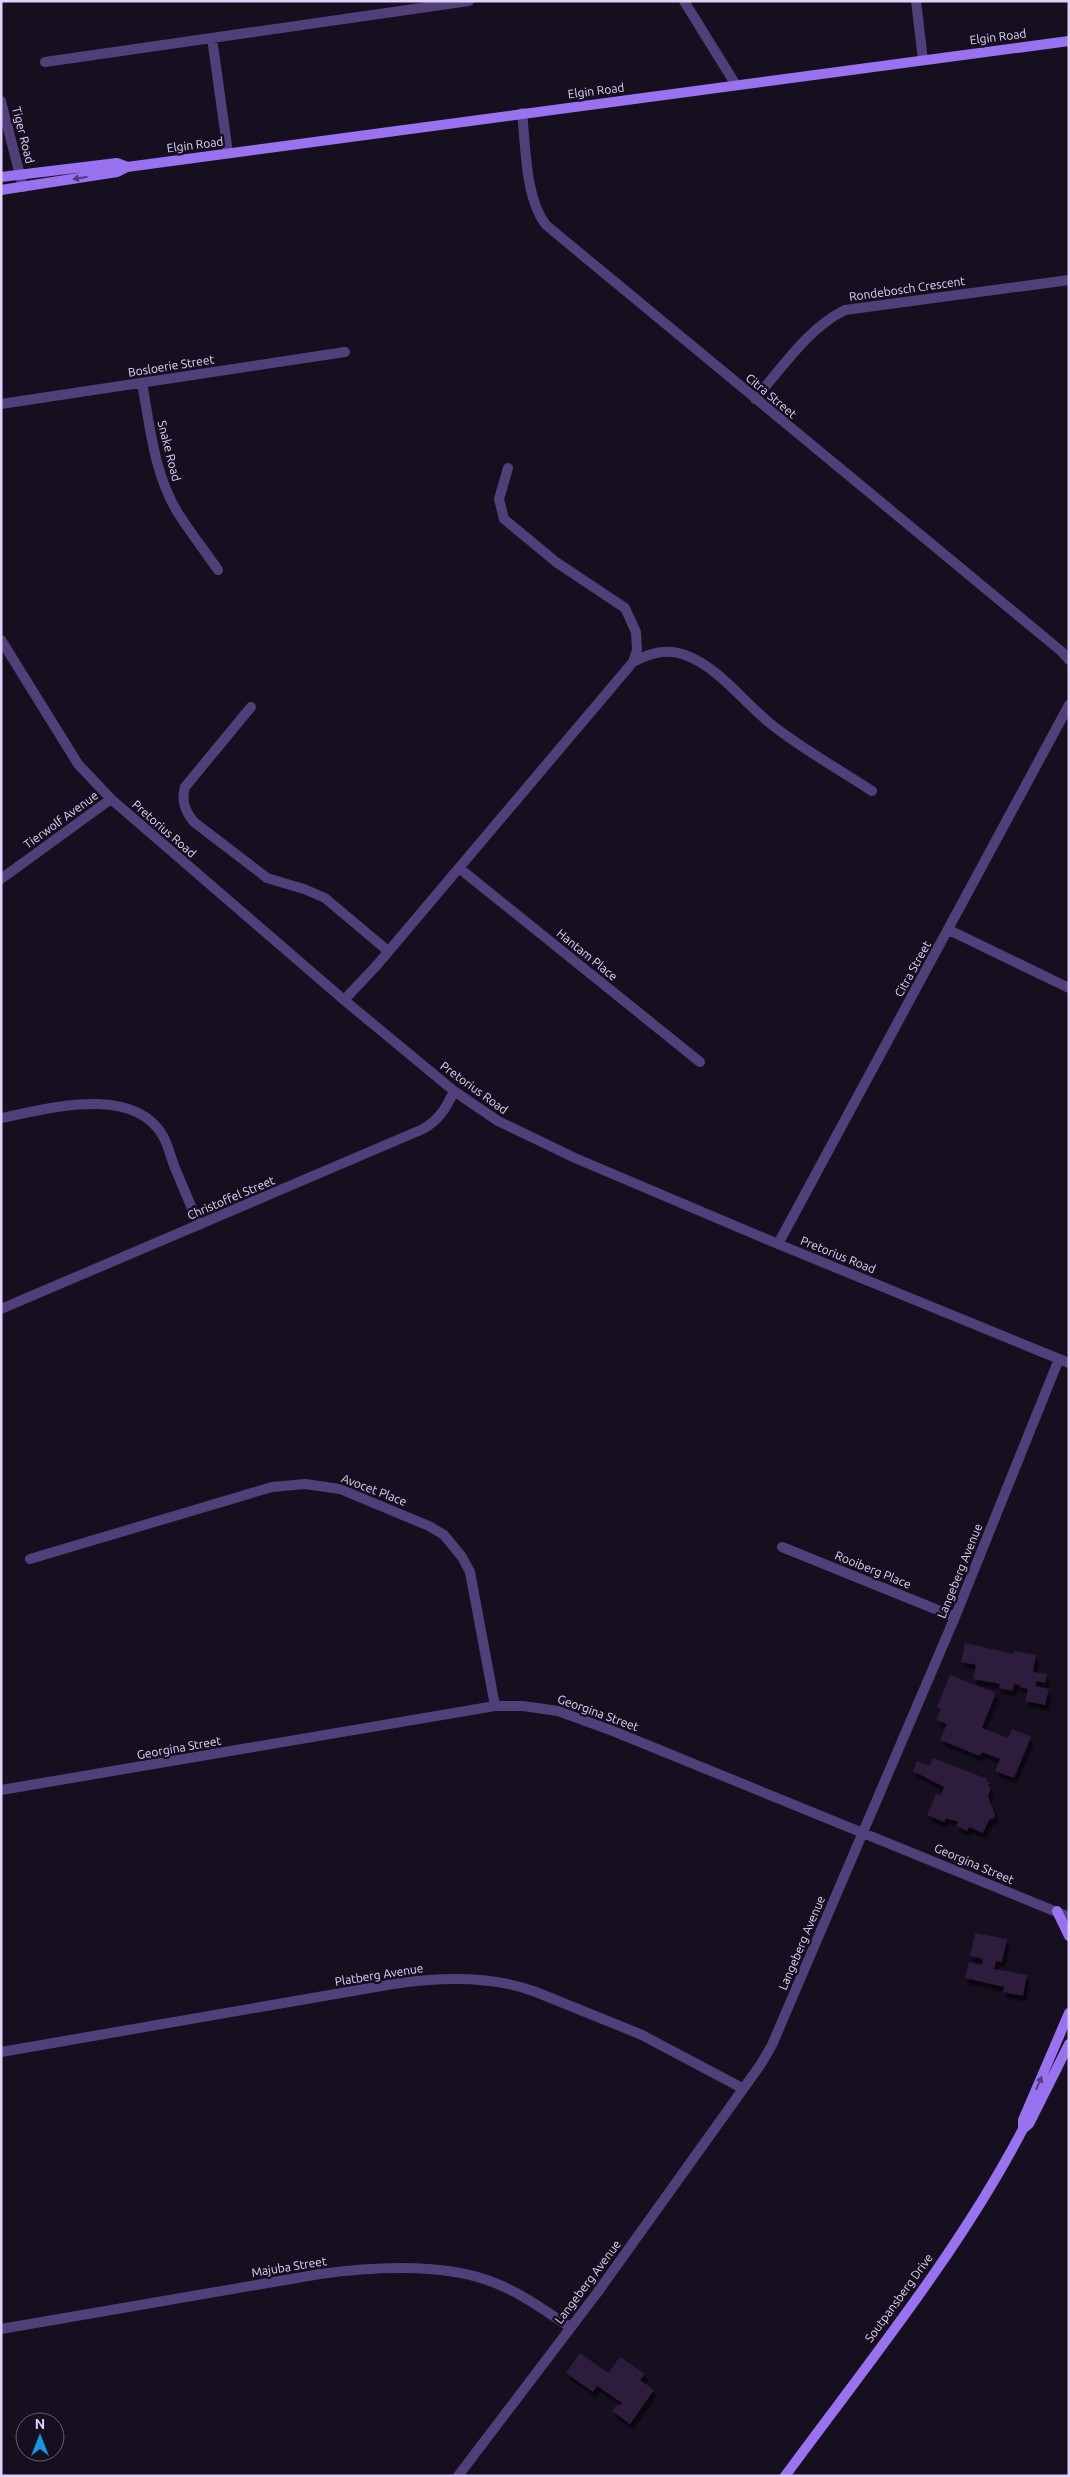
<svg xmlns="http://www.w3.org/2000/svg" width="1070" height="2477" viewBox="0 0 1070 2477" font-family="Ubuntu,sans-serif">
<defs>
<filter id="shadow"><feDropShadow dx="3" dy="5.5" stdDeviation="1" flood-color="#0009"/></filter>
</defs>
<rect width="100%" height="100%" fill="#160f1f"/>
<!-- building -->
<path fill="#2d1d3e" filter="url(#shadow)" d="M965,1643L1013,1654L1014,1651L1036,1655L1033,1672L1047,1674L1045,1683L1037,1681L1035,1686L1049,1689L1045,1705L1025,1701L1028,1689L1019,1687L1020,1685L1014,1684L1013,1691L999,1688L1000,1684L973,1679L976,1665L961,1662Z
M950,1675L996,1693L982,1728L1008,1738L1012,1729L1031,1737L1014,1778L995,1771L1000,1759L982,1752L980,1756L940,1740L947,1724L936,1720L941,1709L937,1707Z
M933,1758L987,1779L986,1781L990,1783L988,1786L991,1788L988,1797L995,1814L994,1818L989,1820L983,1833L969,1827L967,1831L956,1826L958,1822L946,1818L944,1822L927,1815L936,1794L941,1796L944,1787L913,1771L917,1761L930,1766Z
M975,1933L1007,1939L1002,1962L996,1961L994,1969L1027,1975L1023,1996L1003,1992L1004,1987L965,1978L969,1962L982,1965L983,1959L970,1956Z
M580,2353L608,2373L620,2357L645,2374L640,2380L654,2390L630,2424L612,2411L618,2404L620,2406L622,2403L597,2386L593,2392L566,2373Z"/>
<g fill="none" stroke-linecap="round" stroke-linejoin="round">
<!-- street -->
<path stroke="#513f79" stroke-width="10" d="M684,1L736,85
M916,1L923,60
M212,38L228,153
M45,62L469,1
M1,101L23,187
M522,113C526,147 525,198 546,225L1061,651L1069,660
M142,383C150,426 154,474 178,513C190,532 205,551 218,570
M755,399C782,368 808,328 845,310L1069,280
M1,404L345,352
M508,468L499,499L504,519L556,562L625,608L636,632L637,650L633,662
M1,640L78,764L111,799L344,1000L454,1091L498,1121L575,1158L778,1244L1069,1363
M251,707L185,787C181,801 185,811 194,822L267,878L304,889L325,898L388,951
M459,868L700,1062
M1,879L111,799
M949,930L1069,988
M344,1000L377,965L633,662C650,653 667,648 685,655C721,668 746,706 776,728C806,751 840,770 872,791
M1,1118C47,1109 133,1084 163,1136C168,1145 171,1158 175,1168C183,1187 191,1206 199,1225
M778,1244L1069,705
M1,1309L423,1129C440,1119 446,1108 454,1091
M782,1547L955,1617
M30,1559L272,1487L305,1484L340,1489L429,1526L444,1535L462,1557L470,1572L495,1706
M1,1790L495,1706H523L558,1711L613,1731L1069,1917
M1,2052L393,1984C440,1977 491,1975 536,1992L642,2035L742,2088
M1,2329L320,2274C370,2267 439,2263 487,2280C517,2290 544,2310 570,2327
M458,2476L597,2293L761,2064L772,2045L955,1617L1059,1359"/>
<!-- secondary -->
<path stroke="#9972f0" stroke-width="10" d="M1,177L117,163L127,167
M1,190L117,172L127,167L1069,41
M1057,1911L1069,1936
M1023,2129V2120L1069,2013
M785,2476C868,2363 958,2253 1023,2129L1029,2124L1069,2044"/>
</g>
<!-- one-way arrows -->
<defs><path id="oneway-solid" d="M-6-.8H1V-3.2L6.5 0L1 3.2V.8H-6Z" transform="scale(1.25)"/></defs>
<g fill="#513c7d">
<use href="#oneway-solid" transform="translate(80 178) rotate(171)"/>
<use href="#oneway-solid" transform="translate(1039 2083) rotate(-67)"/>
</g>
<g text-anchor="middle" stroke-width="5" stroke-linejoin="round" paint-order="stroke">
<!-- street labels -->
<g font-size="12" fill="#e2d1fa" stroke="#160f1f">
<text transform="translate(998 37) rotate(-7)" y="4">Elgin Road</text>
<text transform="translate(596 91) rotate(-7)" y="4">Elgin Road</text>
<text transform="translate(23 135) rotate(76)" y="4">Tiger Road</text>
<text transform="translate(195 145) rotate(-7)" y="4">Elgin Road</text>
<text transform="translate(907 289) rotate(-8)" y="4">Rondebosch Crescent</text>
<text transform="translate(171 366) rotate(-9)" y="4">Bosloerie Street</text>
<text transform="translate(771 396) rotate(40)" y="4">Citra Street</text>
<text transform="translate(169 451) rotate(76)" y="4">Snake Road</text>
<text transform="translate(61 820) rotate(-36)" y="4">Tierwolf Avenue</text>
<text transform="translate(164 829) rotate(41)" y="4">Pretorius Road</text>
<text transform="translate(587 955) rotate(39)" y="4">Hantam Place</text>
<text transform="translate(913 969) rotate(-61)" y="4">Citra Street</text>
<text transform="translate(474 1088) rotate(36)" y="4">Pretorius Road</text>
<text transform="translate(231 1198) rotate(-23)" y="4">Christoffel Street</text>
<text transform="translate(838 1255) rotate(22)" y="4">Pretorius Road</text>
<text transform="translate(374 1490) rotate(21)" y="4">Avocet Place</text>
<text transform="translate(873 1570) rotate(22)" y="4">Rooiberg Place</text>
<text transform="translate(960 1571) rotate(-68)" y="4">Langeberg Avenue</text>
<text transform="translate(598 1713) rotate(20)" y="4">Georgina Street</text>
<text transform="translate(179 1748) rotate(-10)" y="4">Georgina Street</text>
<text transform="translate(974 1864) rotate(23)" y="4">Georgina Street</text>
<text transform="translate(802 1943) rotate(-67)" y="4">Langeberg Avenue</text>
<text transform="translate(379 1975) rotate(-9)" y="4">Platberg Avenue</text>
<text transform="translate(289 2267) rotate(-9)" y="4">Majuba Street</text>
<text transform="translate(588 2282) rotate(-53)" y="4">Langeberg Avenue</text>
<text transform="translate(899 2298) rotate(-54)" y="4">Soutpansberg Drive</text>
</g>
</g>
<!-- border -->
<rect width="1070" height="2477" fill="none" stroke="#e2d1fa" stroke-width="5"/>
<!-- north arrow -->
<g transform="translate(40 2437)"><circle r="24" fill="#160f1f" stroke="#685d77"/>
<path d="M0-4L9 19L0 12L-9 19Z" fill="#1793e0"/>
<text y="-8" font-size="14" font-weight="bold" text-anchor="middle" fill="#e2d1fa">N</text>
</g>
</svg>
